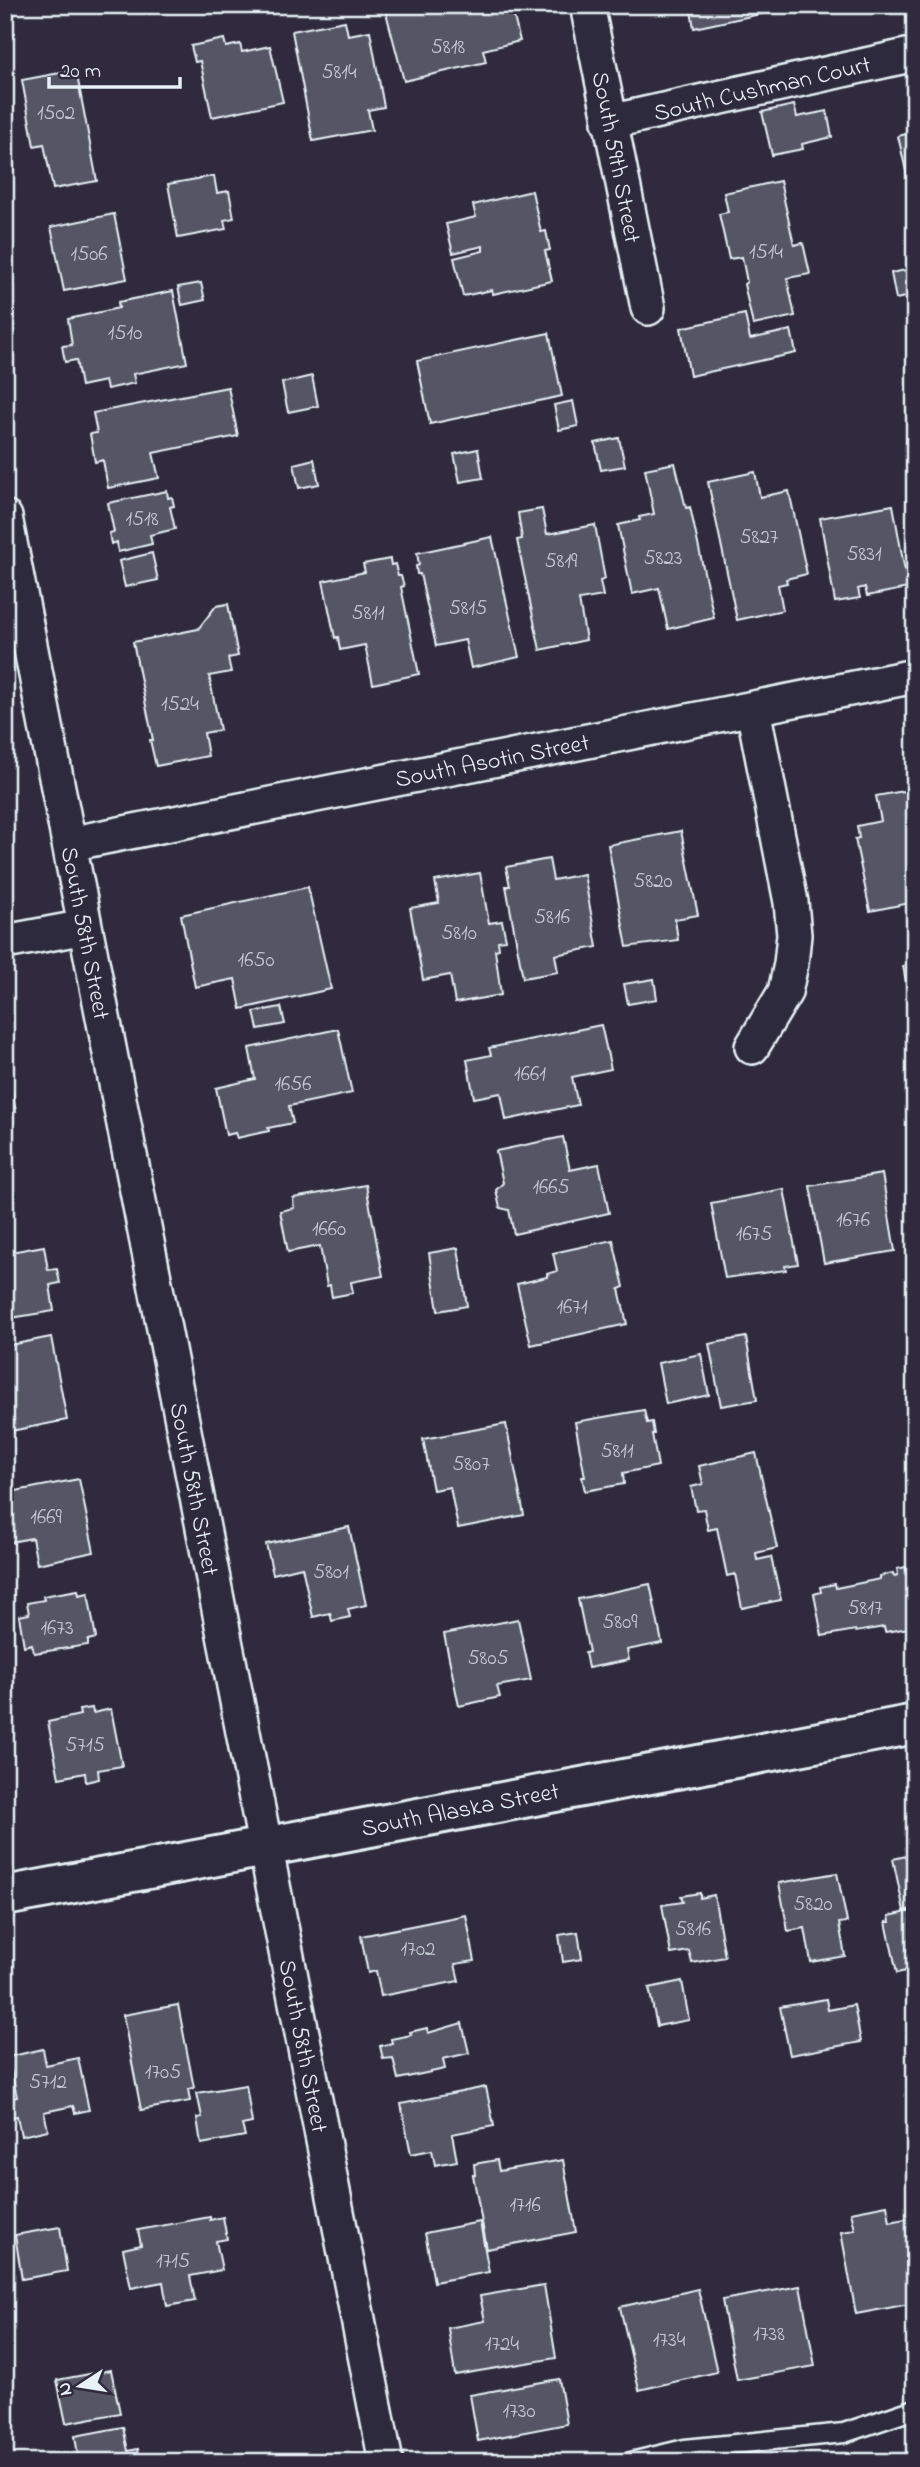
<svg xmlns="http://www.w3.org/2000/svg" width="920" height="2467" viewBox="0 0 920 2467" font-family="'Indie Flower',sans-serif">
<rect width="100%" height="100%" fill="#2f2a3d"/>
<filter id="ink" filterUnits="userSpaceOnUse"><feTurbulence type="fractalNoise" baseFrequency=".0143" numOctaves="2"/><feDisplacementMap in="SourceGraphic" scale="14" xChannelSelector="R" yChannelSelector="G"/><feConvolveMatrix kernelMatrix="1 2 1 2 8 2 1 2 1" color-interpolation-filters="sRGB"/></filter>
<g filter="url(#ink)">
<!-- building -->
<path fill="#575565" stroke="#e8f1f8" stroke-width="2" d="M384,5H511L520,41L483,50L486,62L404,81Z
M690,5H769L770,12L694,28Z
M345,21L348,35L370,31L384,107L368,110L372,130L313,141L292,31Z
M224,39L226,47L240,44L242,52L270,46L283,102L212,117L200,61L195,62L191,46Z
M76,70L97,181L53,189L44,144L34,146L22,80Z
M794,105L797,117L827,111L832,137L802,144L803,149L772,155L762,112Z
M915,132V210L898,136Z
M214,176L217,193L229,191L234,218L224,220L226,229L178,238L168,184Z
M780,181L794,245L803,243L810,274L787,278L795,316L753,325L744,284L747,282L742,257L729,259L719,214L728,212L724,193Z
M532,191L541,232L546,231L550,250L545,251L552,281L493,294L492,290L463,296L454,258L483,251V246L453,253L446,224L476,217L473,205Z
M114,214L127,279L64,291L51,227Z
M911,269L915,295L896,299L891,273Z
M201,283L205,300L182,305L178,287Z
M173,291L187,363L133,374L135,383L107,389L105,381L81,386L76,360L65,362L62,346L72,345L68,319L119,308L118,302Z
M745,314L750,339L791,330L796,353L690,376L681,328Z
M549,333L562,396L430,424L417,361Z
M312,376L318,406L288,412L282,383Z
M228,387L238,436L153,453L159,478L108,488L103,460L95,462L90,434L97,433L93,413Z
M573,401L578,426L559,430L554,405Z
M619,438L625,466L601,470L595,443Z
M478,449L483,478L460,482L454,454Z
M314,459L319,484L299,488L294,464Z
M675,463L686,508L690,507L714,618L668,629L659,588L632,594L618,525L640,520L639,517L654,514L645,469Z
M755,472L760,497L789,491L807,574L786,579L787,583L778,585L783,610L737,620L708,482Z
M167,491L168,498L172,497L174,506L170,507L175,529L150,535L152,544L118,552L117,542L111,544L109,533L114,532L108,503Z
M893,505L908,588L867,596L865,587L858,589L860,598L835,602L820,518Z
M542,509L547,534L595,525L605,579L600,581L603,596L579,600L586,640L540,650L517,540L522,539L518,513Z
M492,537L519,657L471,668L465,640L436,646L420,574H417L416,566L419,565L417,553Z
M152,553L158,580L125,587L119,561Z
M390,559L391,565L395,564L398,576H401L404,586L401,587L419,674L373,684L365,645L340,650L338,637L335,638L323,581L365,572L363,564Z
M228,604L238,656L228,658L231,672L209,676L220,730L204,733L208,756L156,766L150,740H153L133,642L198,629L216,606Z
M915,789V902L870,911L855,839L859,838L857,826L881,821L876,796Z
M681,831L698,915L675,919L678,940L627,947L608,845Z
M549,859L553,880L584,874L597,947L555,955L558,972L523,978L506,886H510L506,867Z
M480,873L489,923L502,921L506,940L498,941L499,949L495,950L501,995L455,1003L450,975L423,980L410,908L439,903L435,881Z
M308,887L331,989L241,1009L235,979L195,987L181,915Z
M915,964V1012L912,1013L903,966Z
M654,979L657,999L628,1004L624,984Z
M281,1007L285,1024L258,1029L254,1012Z
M601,1025L611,1069L572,1077L578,1105L506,1120L501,1093L474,1098L467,1060L491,1055L489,1048Z
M338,1029L352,1093L289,1106L293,1123L268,1128L269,1131L237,1138L235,1133L226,1135L216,1088L255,1079L249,1048Z
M5,1062H7L16,1112L5,1114Z
M563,1137L570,1170L599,1164L609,1213L514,1234L509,1210L500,1208L496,1190L503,1183L496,1151Z
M882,1174L895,1251L824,1263L810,1186Z
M366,1185L383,1276L351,1282L353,1293L332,1297L330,1285L327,1286L320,1246L288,1252L280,1211L294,1208L293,1198Z
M784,1189L798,1264L785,1266L786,1270L725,1278L711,1203Z
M613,1240L624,1287L619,1289L627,1324L531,1345L517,1284L547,1277V1274L557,1271L553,1253Z
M44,1246L48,1270L57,1269L60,1283L50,1285L54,1311L5,1319V1253Z
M458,1248L467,1306L438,1311L429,1253Z
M51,1337L67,1420L11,1431L5,1401V1346Z
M746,1337L757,1400L721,1406L709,1344Z
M701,1354L709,1395L666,1404L658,1363Z
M644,1410L647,1423L652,1422L654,1434H652L658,1466L623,1473L624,1484L585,1491L582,1477H585L575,1422Z
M915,1423V1459L908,1424Z
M506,1424L524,1515L458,1528L450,1487L433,1490L423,1439Z
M756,1453L777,1548L756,1553L757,1560L771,1557L781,1600L742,1608L735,1574L727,1576L717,1528L708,1530L704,1509L696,1510L691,1487L703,1484L699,1466Z
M79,1479L94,1552L37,1564L32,1538L5,1543V1493Z
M349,1527L366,1605L348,1609L350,1617L332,1621L330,1613L313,1617L302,1567L273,1574L266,1544Z
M906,1567L907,1573L911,1572L915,1591V1627L885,1632L884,1627L856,1632L855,1630L822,1636L814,1594L821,1592L820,1587L835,1584L836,1588L880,1579V1576L893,1573L894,1576L898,1575L897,1569Z
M650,1584L662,1643L627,1650L629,1660L588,1668L585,1653L589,1652L578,1599Z
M78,1590L79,1595L88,1593L96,1638L88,1640V1645L34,1653L32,1644L24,1646L19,1616L29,1614L27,1603L44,1600L43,1596Z
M518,1619L531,1680L497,1686L500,1697L459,1706L444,1634Z
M92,1708L93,1713L111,1709L122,1766L98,1770L99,1779L86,1782L85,1773L59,1778L48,1722L80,1715L79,1710Z
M906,1856V1858L915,1857V1908L904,1911L893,1859Z
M837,1873L847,1922L839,1923L845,1956L811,1962L805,1928L788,1931L779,1883Z
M700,1893V1898L714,1895L725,1957L692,1963L689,1951L671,1954L662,1905L683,1902L681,1896Z
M912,1911L915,1918V1969L897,1973L886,1922H890L889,1916Z
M466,1915L475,1961L455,1964L459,1981L381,1996L376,1971L368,1973L361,1936Z
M578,1932L582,1959L563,1962L559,1935Z
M682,1981L689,2020L657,2026L649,1988Z
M826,1999L828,2010L854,2005L861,2042L790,2055L780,2007Z
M178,2005L194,2088L188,2089L190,2101L141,2110L123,2015Z
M462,2023L469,2053L443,2059L445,2069L398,2079L393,2058L383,2059L380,2046L392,2043L391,2039L411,2035L410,2032L427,2028L428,2033Z
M43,2049L46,2065L78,2058L89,2110L75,2113L73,2106L44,2112L48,2130L21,2136L17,2116L12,2117L7,2099L17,2097L8,2057Z
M246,2085L252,2123L242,2125L245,2136L201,2144L197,2118L202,2117L197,2093Z
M486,2087L494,2126L452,2134L457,2161L435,2165L432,2150L411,2154L401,2104Z
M497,2160L499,2171L563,2160L576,2232L487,2249L473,2175H475L474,2164Z
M887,2205L890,2222L915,2217V2303L856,2314L841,2232L855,2230L851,2212Z
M210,2217V2220L223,2217L227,2239L216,2241L222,2270L190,2276L195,2301L167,2306L163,2282L131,2288L123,2249L141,2245L138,2230Z
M480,2222L489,2272L434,2282L425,2233Z
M60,2227L67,2271L22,2279L15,2235Z
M544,2285L556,2358L455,2375L448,2328L485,2321L480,2296Z
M800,2286L815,2366L737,2380L722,2300Z
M698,2289L717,2372L639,2390L620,2307Z
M111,2370L120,2413L66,2423L57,2380Z
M559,2379L567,2424L478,2441L470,2395Z
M123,2427L128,2451L138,2449L141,2462H79L75,2436Z"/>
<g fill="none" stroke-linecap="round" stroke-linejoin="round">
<!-- service casing -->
<g stroke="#e8f1f8" stroke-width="23">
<path id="service" d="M631,2462L685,2449L844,2433L915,2409"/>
</g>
<!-- minor casing -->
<g stroke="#e8f1f8" stroke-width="38">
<path id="minor" d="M587,5L648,308
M609,122L915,54
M5,517L386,2462
M69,844L915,676
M5,942L85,927
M752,1047L785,992L791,964L794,935L791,902L753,709"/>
</g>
<!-- tertiary casing -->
<g stroke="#e8f1f8" stroke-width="44">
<path id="tertiary" d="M5,1896L915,1724"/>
</g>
<!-- service -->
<use href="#service" stroke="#2f2a3d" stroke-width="18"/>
<!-- minor -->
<use href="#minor" stroke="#2f2a3d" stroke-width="33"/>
<!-- tertiary -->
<use href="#tertiary" stroke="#2f2a3d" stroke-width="38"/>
</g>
</g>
<g text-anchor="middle" stroke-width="5" stroke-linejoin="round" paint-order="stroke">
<!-- number labels -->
<g font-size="21" fill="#c4cad3">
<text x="448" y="53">5818</text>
<text x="339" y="78">5814</text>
<text x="56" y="119">1502</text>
<text x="766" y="258">1514</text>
<text x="89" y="260">1506</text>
<text x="125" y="339">1510</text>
<text x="142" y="525">1518</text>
<text x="759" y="543">5827</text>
<text x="864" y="560">5831</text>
<text x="663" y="564">5823</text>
<text x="561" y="567">5819</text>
<text x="468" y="614">5815</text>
<text x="368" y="619">5811</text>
<text x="180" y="710">1524</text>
<text x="653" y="887">5820</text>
<text x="552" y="923">5816</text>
<text x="459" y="939">5810</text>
<text x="256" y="966">1650</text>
<text x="530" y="1080">1661</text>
<text x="293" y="1090">1656</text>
<text x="551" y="1193">1665</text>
<text x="853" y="1226">1676</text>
<text x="329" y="1235">1660</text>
<text x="754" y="1240">1675</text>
<text x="572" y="1313">1671</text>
<text x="617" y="1457">5811</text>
<text x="471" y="1470">5807</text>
<text x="46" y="1523">1669</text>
<text x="331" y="1578">5801</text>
<text x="865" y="1614">5817</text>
<text x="620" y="1628">5809</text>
<text x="57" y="1634">1673</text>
<text x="488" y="1664">5805</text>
<text x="85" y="1751">5715</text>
<text x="813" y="1910">5820</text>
<text x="693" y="1935">5816</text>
<text x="418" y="1955">1702</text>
<text x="163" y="2078">1705</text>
<text x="48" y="2088">5712</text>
<text x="525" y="2211">1716</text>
<text x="173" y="2267">1715</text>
<text x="769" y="2340">1738</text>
<text x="669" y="2346">1734</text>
<text x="502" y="2350">1724</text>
<text x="519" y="2417">1730</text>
</g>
<!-- street labels -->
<g font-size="24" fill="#e8f1f8" stroke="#2f2a3d">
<text transform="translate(762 88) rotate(-13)" y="8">South Cushman Court</text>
<text transform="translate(617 157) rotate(79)" y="8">South 59th Street</text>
<text transform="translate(492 760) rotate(-11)" y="8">South Asotin Street</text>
<text transform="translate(86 933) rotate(79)" y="8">South 58th Street</text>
<text transform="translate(195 1489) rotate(79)" y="8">South 58th Street</text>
<text transform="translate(460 1809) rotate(-11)" y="8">South Alaska Street</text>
<text transform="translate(304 2046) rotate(79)" y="8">South 58th Street</text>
</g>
</g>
<!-- margin -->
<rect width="920" height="2467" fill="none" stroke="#2f2a3d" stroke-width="28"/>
<rect x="14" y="14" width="892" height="2439" fill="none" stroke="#e8f1f8" stroke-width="2.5" filter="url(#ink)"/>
<!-- north arrow -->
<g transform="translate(80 2386) rotate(258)" stroke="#2f2a3d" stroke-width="5" paint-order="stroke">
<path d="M0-5L12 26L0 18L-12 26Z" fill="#e8f1f8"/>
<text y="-10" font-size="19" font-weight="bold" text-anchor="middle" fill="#e8f1f8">N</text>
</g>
<!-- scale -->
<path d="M49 77v10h131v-10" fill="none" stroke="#e8f1f8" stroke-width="3.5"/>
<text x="60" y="77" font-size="21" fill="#e8f1f8" stroke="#2f2a3d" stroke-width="5" paint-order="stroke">20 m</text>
</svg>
